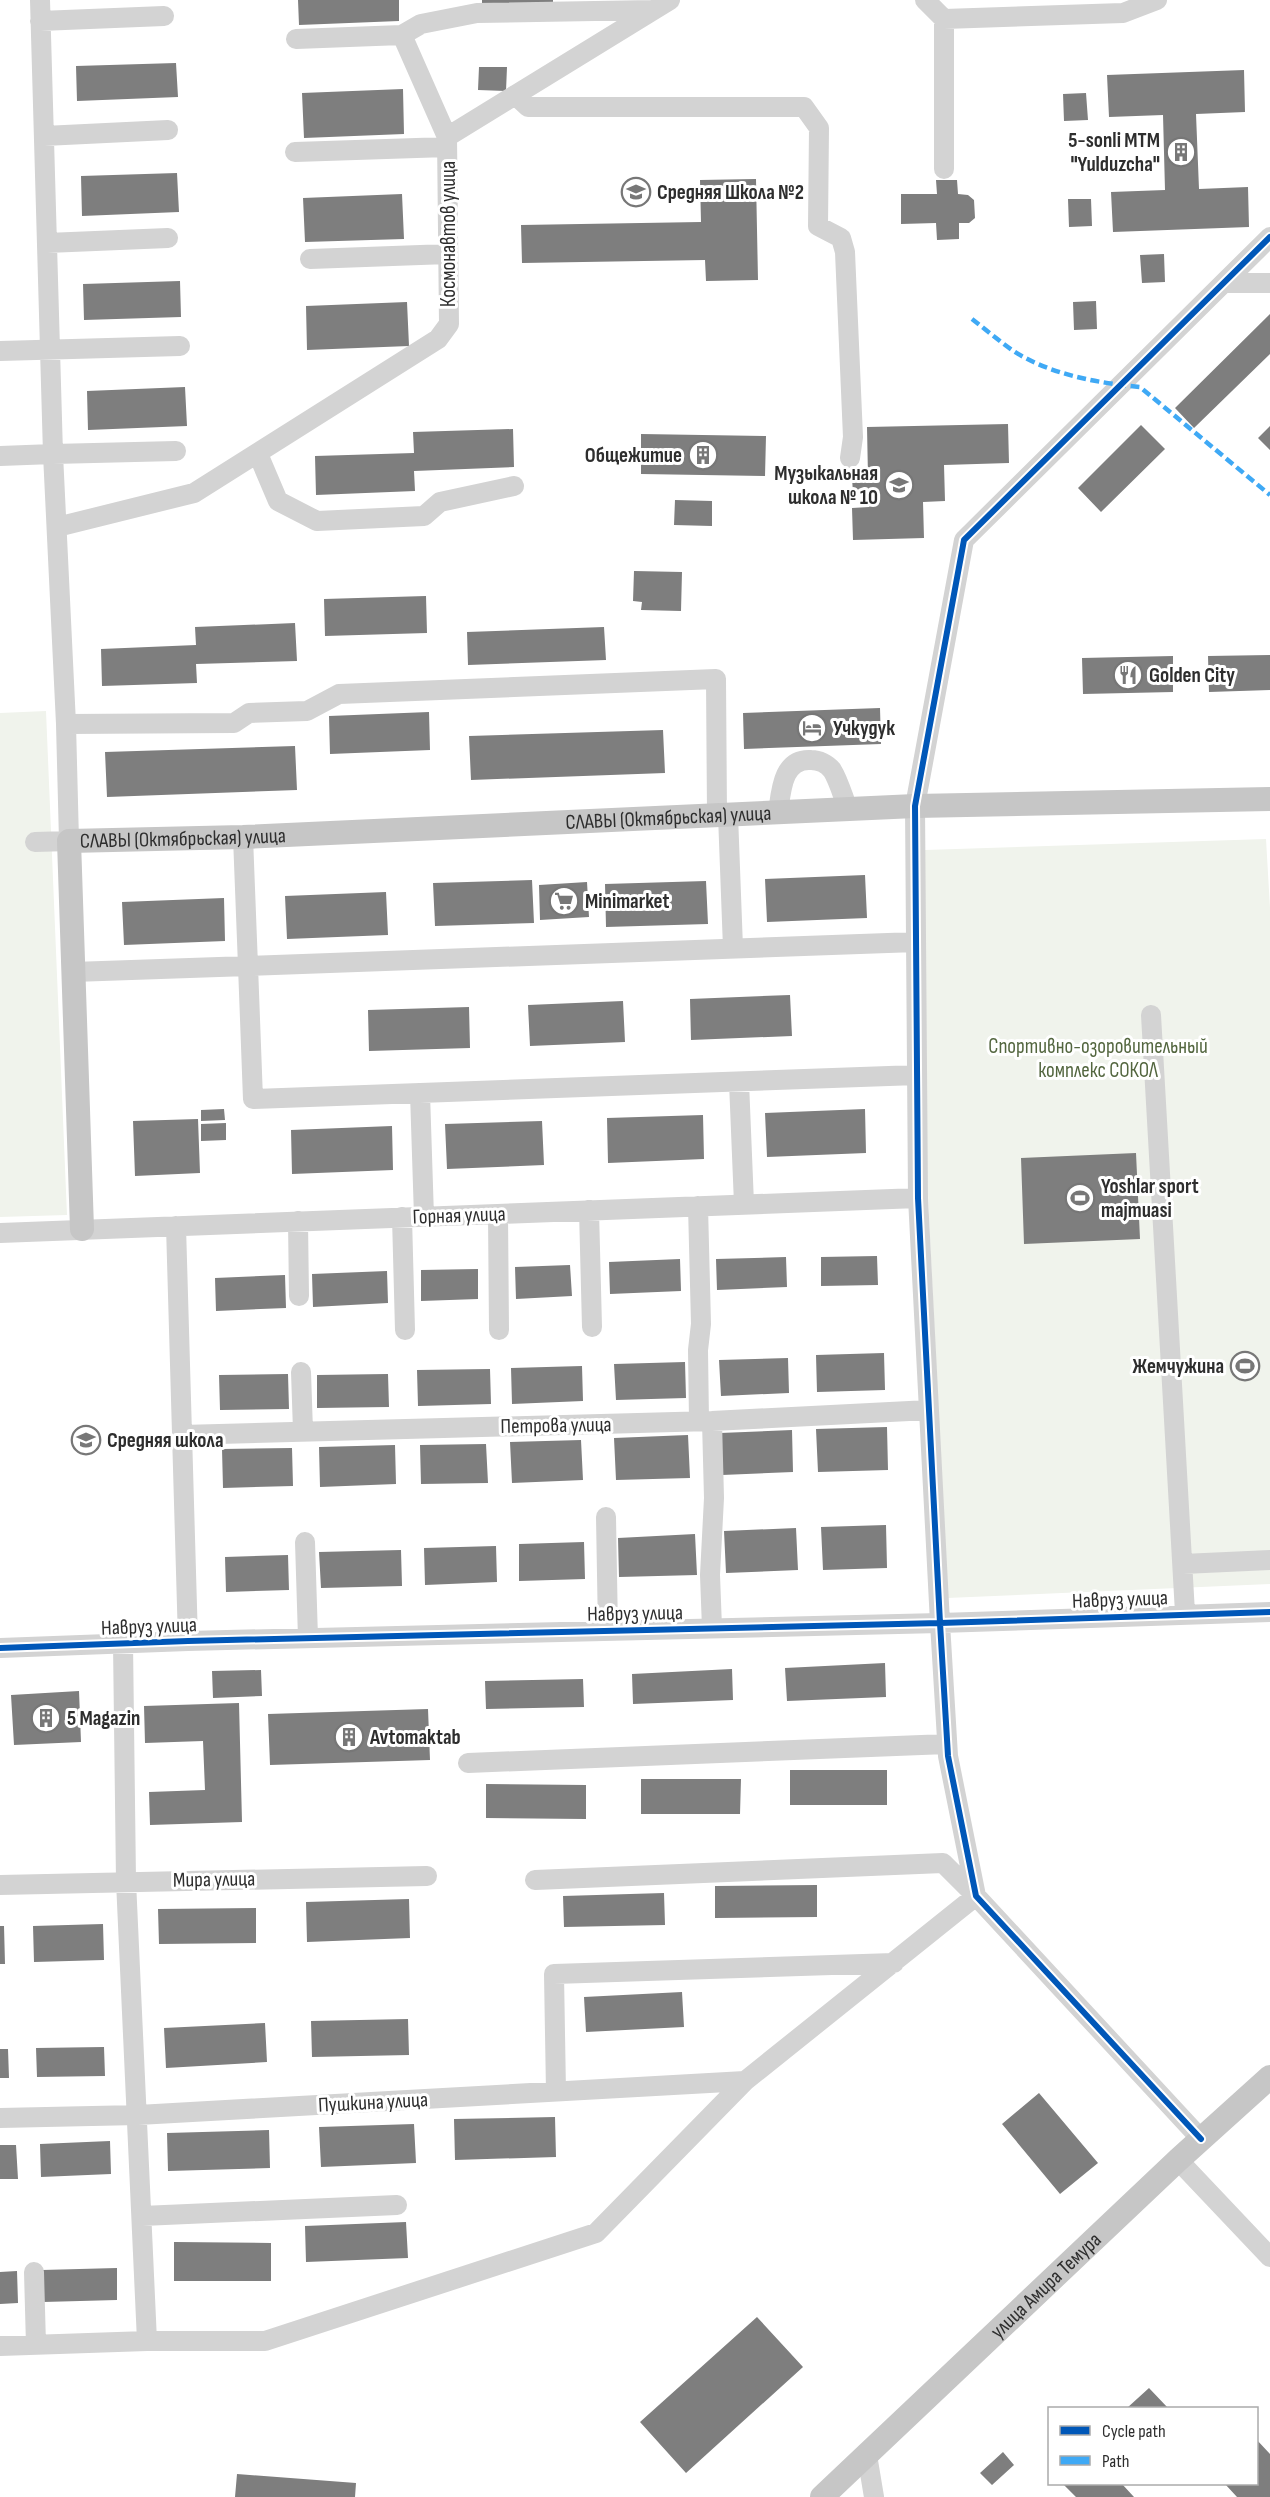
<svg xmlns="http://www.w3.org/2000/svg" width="1270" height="2497" viewBox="0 0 1270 2497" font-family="'Sofia Sans Condensed',sans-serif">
<rect width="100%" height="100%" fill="#fff"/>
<!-- green -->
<path fill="#f0f3ec" d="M46,711L67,1215L0,1217V713Z
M1266,839L1270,908V1584L947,1598L925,1131V850Z"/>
<!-- building -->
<path fill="#7e7e7e" d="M298,0H399V21L299,25Z
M482,0H553V2L482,5Z
M176,63L178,97L77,101L76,66Z
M479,67H507L506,91L478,90Z
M1244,70L1245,112L1196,114L1199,189L1248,187L1249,227L1113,232L1111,192L1165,190L1163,115L1109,117L1107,75Z
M403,89L404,134L304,138L302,93Z
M1086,93L1088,120L1064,121L1063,94Z
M177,173L179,212L82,216L81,176Z
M756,179L758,280L706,281L705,260L522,263L521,225L701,222L700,180Z
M936,180H957L958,194L968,195L974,200L975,218L969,223H959V239L937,240L936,223L901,224V194H937Z
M402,194L404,239L305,242L303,198Z
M1068,199H1091L1092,226L1069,227Z
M1164,254L1165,282L1142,283L1140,255Z
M180,281L181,317L84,320L83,284Z
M1096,301L1097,329L1074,330L1073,302Z
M407,302L409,346L307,350L306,306Z
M1270,314V354L1194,428L1175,408Z
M185,387L187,426L88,430L87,391Z
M1008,424L1009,463L944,465L945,501L923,502L924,538L853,540L852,508L869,507L868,493H853L852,478L868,477L867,427Z
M1141,425L1165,449L1101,512L1078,488Z
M1270,426V450L1258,438Z
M513,429L514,467L414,471L415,491L316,495L315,456L414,453L413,432Z
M641,434L766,436L765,476L641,474Z
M675,500L712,501V526L674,525Z
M634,571L682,572L681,611L641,610L642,602L633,601Z
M426,596L427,633L325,636L324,599Z
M295,623L297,661L196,664L197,683L102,686L101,649L196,645L195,627Z
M604,627L606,660L468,665L467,632Z
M1270,655V690L1209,692L1208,656Z
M1173,656V692L1083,694L1082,658Z
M880,708L881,744L744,749L743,713Z
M429,712L430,750L330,754L329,716Z
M663,730L665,773L471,780L469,736Z
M295,746L297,790L107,797L105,752Z
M865,875L867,918L767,922L765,879Z
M532,880L534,923L435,926L433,883Z
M706,881L708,924L606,927L605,884Z
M587,882L589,917L540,920L539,885Z
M386,892L388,935L287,939L285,896Z
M224,898L225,941L124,945L122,902Z
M790,995L792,1036L691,1040L690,999Z
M623,1001L625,1042L530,1046L528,1005Z
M469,1007L470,1048L369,1051L368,1010Z
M224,1109L225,1120L201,1121V1110Z
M865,1109L866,1153L767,1157L765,1113Z
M703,1115L704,1159L608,1163L607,1118Z
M198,1119L200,1173L135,1176L133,1121Z
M542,1121L544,1165L447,1169L445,1124Z
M226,1123V1140L201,1141V1124Z
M392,1126L393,1170L292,1174L291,1130Z
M1136,1153L1140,1239L1024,1244L1021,1158Z
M877,1256L878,1285L821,1286V1257Z
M786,1257L787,1287L717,1290L716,1259Z
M680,1259L681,1291L610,1294L609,1262Z
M570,1265L572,1296L516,1299L515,1267Z
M478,1269V1299L421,1301V1270Z
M387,1271L388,1303L313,1307L312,1274Z
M285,1275L286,1308L216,1311L215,1278Z
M884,1353L885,1390L817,1392L816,1355Z
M788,1358L789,1393L721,1396L719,1360Z
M685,1362L686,1398L616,1400L614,1364Z
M582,1366L583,1401L512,1404L511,1368Z
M490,1369L491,1404L418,1406L417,1370Z
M288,1374L289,1409L220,1410L219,1375Z
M388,1374L389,1407L317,1408V1375Z
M887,1427L888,1470L818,1472L816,1429Z
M792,1430L793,1472L722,1475L720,1433Z
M688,1435L690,1478L616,1480L614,1438Z
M581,1440L583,1480L512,1483L510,1442Z
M486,1444L488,1483L421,1484L420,1445Z
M395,1445L396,1484L320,1487L319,1447Z
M292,1448L293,1486L223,1488L222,1449Z
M886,1525L887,1568L823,1570L821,1527Z
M796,1528L798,1570L726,1573L724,1531Z
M695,1534L697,1575L619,1577L618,1538Z
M584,1542L585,1579L519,1581V1544Z
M496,1546L497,1582L425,1585L424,1548Z
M401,1550L402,1586L321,1588L319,1552Z
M288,1555L289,1590L226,1592L225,1557Z
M885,1663L886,1697L787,1701L785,1668Z
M732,1669L733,1700L633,1704L632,1674Z
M261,1670L262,1696L213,1698L212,1671Z
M583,1679L584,1707L486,1709L485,1681Z
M79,1691L81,1742L14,1745L11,1695Z
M239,1703L242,1822L150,1825L149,1792L205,1790L203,1741L145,1743L144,1706Z
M428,1709L430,1760L270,1765L268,1714Z
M790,1770H887V1805H790Z
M641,1779H741L740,1814H641Z
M486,1784L586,1785V1819L486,1818Z
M817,1885V1917L715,1918V1886Z
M664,1893L665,1925L564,1927L563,1896Z
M409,1899L410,1938L307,1942L306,1902Z
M256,1908V1943L159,1944L158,1909Z
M103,1924L104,1960L34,1962L33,1926Z
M0,1926H4L5,1964H0Z
M682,1992L684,2027L586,2032L584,1997Z
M408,2019L409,2055L312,2057L311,2021Z
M265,2023L267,2062L166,2068L164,2028Z
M104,2047L105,2076L37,2077L36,2048Z
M0,2049H8L9,2078H0Z
M1039,2093L1098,2163L1060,2194L1002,2124Z
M555,2117L556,2157L455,2160L454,2119Z
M414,2124L416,2163L321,2167L319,2127Z
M269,2130L270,2168L168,2171L167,2133Z
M110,2141L111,2174L41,2177L40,2144Z
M0,2145H16L18,2179H0Z
M406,2222L408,2258L306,2262L305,2226Z
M174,2242L271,2243V2281H174Z
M117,2268V2300L43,2302L42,2270Z
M17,2271L18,2303L0,2304V2272Z
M757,2317L803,2367L686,2473L640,2422Z
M1149,2388L1168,2408H1127Z
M1256,2439L1270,2454V2497H1237L1225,2484H1256Z
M1003,2452L1014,2465L992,2485L980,2473Z
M237,2474L356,2483L355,2497H235Z
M1063,2484H1122L1134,2497H1076Z"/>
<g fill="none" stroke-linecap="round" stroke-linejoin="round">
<!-- minor -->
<path stroke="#d3d3d3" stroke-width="20" d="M925,0L944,19V169
M944,19L1123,13L1157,0
M40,21L164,16
M402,35L447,137
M296,39L402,35L421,24L477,13L653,10
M515,95L528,107H804L819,128L818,226L841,238L845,252L853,437L850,458
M44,136L168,130
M295,152L447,147
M47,243L168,238
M310,259L448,254
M1224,283H1270
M0,351L180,346
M258,454L278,501L317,521L424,516L440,502L514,486
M0,456L53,454L40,0
M57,527L194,493L438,339L449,324L447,137L670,0
M66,724L234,723L249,713L307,711L339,694L716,679L717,815
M778,813C781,792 782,758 811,760C819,760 827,764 832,770C839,781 843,797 848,809
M728,815L733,948
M243,837L248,966L916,942
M35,842L69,841L66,724L53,454L176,451
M73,972L248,966L253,1099L917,1075
M1151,1015L1185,1613
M739,1082L744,1204
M420,1093L424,1217
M698,1206L701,1324L698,1350L699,1421
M589,1210L592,1327
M498,1214L499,1330
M402,1217L405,1330
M298,1221L299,1296
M176,1226L188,1641
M0,1233L918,1198
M301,1372L303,1431
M182,1435L712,1421L929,1410
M606,1517L608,1631
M305,1542L308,1638
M1183,1564L1270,1560
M712,1628L710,1575L714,1498L712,1421
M123,1643L126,1881L147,2341
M0,1648L188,1641L940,1623L1270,1612
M468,1763L947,1744
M535,1880L943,1863L976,1896L1201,2139
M0,1885L427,1876
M976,1896L948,1756L940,1623L918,1198L915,806L964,540L1270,237
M556,2092L554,1974L894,1963
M0,2118L138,2115L745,2081
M1178,2160L1270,2257
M142,2216L397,2205
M34,2272L36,2345
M0,2346L147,2341H265L596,2233L745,2081L976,1896
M867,2455L874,2497"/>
<!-- major -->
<g stroke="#c6c6c6" stroke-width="24">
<path id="s1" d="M82,1229L69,841L243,837L915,806L1270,799"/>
<path id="s2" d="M822,2497L1178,2160L1270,2077"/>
</g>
<!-- quiet -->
<path stroke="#3fa9f5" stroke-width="4.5" stroke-dasharray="9 4.5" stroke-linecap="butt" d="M972,319C985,329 998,340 1012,350C1048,374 1097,383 1140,387L1270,495"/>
<!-- cycleway casing -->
<g stroke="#fff" stroke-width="10">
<path id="cycleway" d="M0,1648L188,1641L940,1623L1270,1612
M1201,2139L976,1896L948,1756L940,1623L918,1198L915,806L964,540L1270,237"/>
</g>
<!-- cycleway -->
<use href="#cycleway" stroke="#0057b8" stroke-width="6"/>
</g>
<!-- icons -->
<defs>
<g id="building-ring" transform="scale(1.5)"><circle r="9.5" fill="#fff" stroke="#777" stroke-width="1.5"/><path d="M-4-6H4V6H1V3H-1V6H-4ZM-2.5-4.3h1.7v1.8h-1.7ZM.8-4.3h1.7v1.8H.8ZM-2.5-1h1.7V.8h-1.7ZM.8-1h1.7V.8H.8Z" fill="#777"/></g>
<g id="school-ring" transform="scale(1.5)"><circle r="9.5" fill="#fff" stroke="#777" stroke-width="1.5"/><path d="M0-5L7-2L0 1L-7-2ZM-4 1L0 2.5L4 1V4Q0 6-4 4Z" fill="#777"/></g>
<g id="restaurant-ring" transform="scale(1.5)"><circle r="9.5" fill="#fff" stroke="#777" stroke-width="1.5"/><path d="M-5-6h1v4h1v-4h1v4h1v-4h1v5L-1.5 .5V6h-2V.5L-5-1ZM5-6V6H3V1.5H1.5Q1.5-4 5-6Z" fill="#777"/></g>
<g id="hotel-ring" transform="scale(1.5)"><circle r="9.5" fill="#fff" stroke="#777" stroke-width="1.5"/><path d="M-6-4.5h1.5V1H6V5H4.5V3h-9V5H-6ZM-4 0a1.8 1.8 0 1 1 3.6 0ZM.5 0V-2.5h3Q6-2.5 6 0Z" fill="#777"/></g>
<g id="supermarket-ring" transform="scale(1.5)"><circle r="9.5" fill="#fff" stroke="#777" stroke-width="1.5"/><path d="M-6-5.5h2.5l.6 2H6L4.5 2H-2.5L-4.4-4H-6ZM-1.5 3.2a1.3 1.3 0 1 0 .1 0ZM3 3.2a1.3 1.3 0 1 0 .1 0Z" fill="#777"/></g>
<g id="stadium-ring" transform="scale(1.5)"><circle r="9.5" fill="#fff" stroke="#777" stroke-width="1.5"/><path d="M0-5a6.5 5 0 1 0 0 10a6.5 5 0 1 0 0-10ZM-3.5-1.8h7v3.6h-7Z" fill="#777"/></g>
</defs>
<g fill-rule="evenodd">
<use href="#building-ring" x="1181" y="152"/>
<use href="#school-ring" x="636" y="192"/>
<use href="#building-ring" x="703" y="455"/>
<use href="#school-ring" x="899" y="485"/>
<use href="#restaurant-ring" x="1128" y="675"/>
<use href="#hotel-ring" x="812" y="728"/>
<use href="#supermarket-ring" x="564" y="901"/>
<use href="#stadium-ring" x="1080" y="1198"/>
<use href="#stadium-ring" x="1245" y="1366"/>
<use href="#school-ring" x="86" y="1440"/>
<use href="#building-ring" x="46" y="1718"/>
<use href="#building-ring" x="349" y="1737"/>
</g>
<g text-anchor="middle" stroke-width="6" stroke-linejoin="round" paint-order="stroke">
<!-- poi labels -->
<g font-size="21" font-weight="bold" fill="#2e2e2e" stroke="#fff" text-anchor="start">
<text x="1160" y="147" text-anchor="end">5-sonli MTM<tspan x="1160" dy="24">"Yulduzcha"</tspan></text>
<text x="657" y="199">Средняя Школа №2</text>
<text x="682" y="462" text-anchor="end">Общежитие</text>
<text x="878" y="480" text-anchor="end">Музыкальная<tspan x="878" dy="24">школа № 10</tspan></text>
<text x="1149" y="682">Golden City</text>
<text x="833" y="735">Учкудук</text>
<text x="585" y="908">Minimarket</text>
<text x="1101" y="1193">Yoshlar sport<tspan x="1101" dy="24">majmuasi</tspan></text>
<text x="1224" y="1373" text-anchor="end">Жемчужина</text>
<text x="107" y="1447">Средняя школа</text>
<text x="67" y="1725">5 Magazin</text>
<text x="370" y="1744">Avtomaktab</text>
</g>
<!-- street labels -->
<g font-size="21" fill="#2e2e2e" stroke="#fff">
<text transform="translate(448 234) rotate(-90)" y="7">Космонавтов улица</text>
<text dy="7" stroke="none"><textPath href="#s1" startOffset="988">СЛАВЫ (Октябрьская) улица</textPath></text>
<text dy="7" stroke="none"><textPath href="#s1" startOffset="502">СЛАВЫ (Октябрьская) улица</textPath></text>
<text transform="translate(459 1215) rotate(-2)" y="7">Горная улица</text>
<text transform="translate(556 1425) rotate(-1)" y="7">Петрова улица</text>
<text transform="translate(1120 1599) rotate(-2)" y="7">Навруз улица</text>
<text transform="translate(635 1613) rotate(-1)" y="7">Навруз улица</text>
<text transform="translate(149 1626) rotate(-2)" y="7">Навруз улица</text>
<text transform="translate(214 1879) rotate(-1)" y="7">Мира улица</text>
<text transform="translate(373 2102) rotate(-3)" y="7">Пушкина улица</text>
<text dy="7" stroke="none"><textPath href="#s2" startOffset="308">улица Амира Темура</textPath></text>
</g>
<!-- park labels -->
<g font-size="21" fill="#53663f" stroke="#fff">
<text x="1098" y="1053">Спортивно-озоровительный<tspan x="1098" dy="24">комплекс СОКОЛ</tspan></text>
</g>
</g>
<!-- legend -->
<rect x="1048" y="2407" width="210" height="78" fill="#ffffff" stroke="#ababab" stroke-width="1.5"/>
<rect x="1060" y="2426" width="30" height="9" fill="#0057b8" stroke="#ababab" stroke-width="1.5"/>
<text x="1102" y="2437" font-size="18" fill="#2e2e2e">Cycle path</text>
<rect x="1060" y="2456" width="30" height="9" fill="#3fa9f5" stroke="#ababab" stroke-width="1.5"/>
<text x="1102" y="2467" font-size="18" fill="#2e2e2e">Path</text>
</svg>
